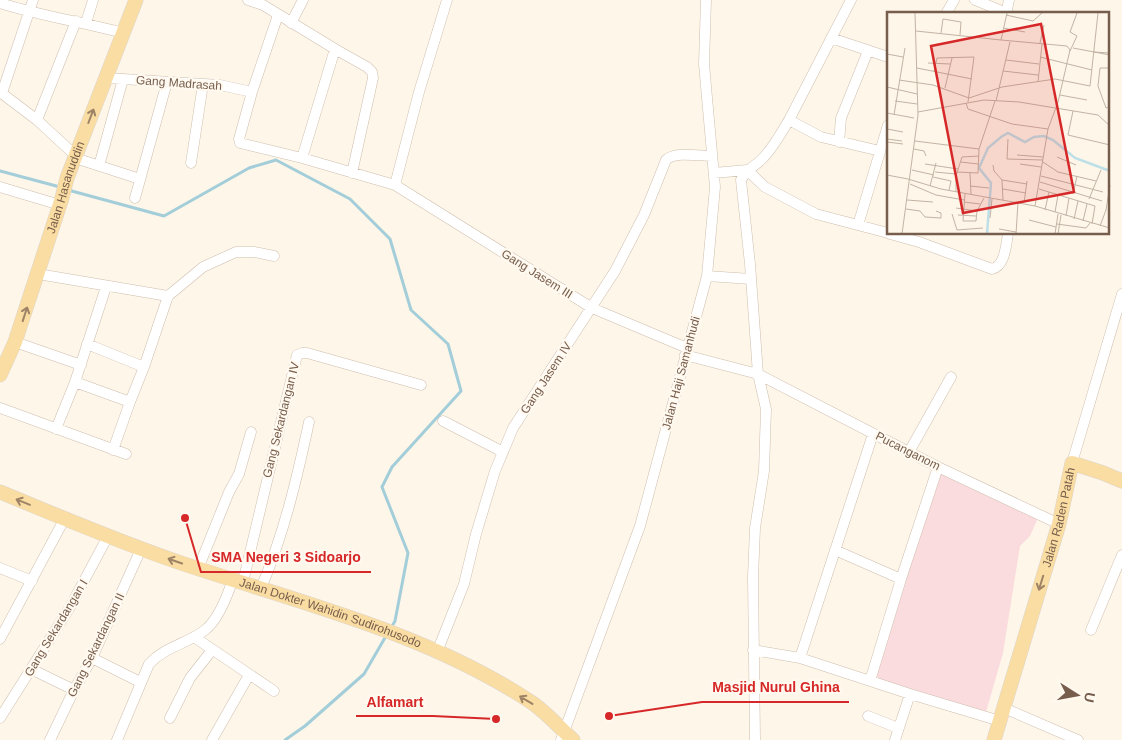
<svg xmlns="http://www.w3.org/2000/svg" width="1122" height="740" viewBox="0 0 1122 740" font-family="Arial,sans-serif">
<rect width="100%" height="100%" fill="#fdf6e9"/>
<!-- medical -->
<path fill="#fadcde" d="M940,469L1038,518L1030,536L1020,546L1003,653L986,712L873,678Z"/>
<g fill="none" stroke-linecap="round" stroke-linejoin="round">
<!-- stream -->
<path stroke="#a3ced9" stroke-width="3" d="M0,171L60,187
M68,190L164,216L249,168L276,160L350,199L390,239L411,310L448,344L461,391L392,467L382,487L408,553L395,621L391,628
M285,740L305,726L364,674L386,636"/>
<!-- minor casing -->
<g stroke="#cfbeae" stroke-width="11">
<path id="minor" d="M248,0L263,5L335,49L367,67L372,72L373,78L352,173
M975,0L1009,14
M0,3C41,16 82,22 123,33
M946,14L954,0
M1006,14L1009,0
M278,15L252,92L239,139L240,143L302,158L395,185L592,308L687,348
M86,23L93,0
M291,23L303,0
M831,38L888,57
M106,78L220,85L252,92
M0,92L37,120L76,156
M2,93L33,0
M37,120L76,21
M789,120L821,137L880,151
M839,142L841,118L868,51
M75,158L140,179
M302,158L335,49
M191,163L203,84
M99,166L123,79
M747,170L765,187L816,214L888,233
M714,173L747,170
M395,185L419,92L447,0
M0,187L60,205
M135,198L167,82
M858,225L888,125
M890,234L919,242L992,269C1005,266 1006,245 1008,234
M38,274L168,296
M707,276L751,279
M15,342L81,365
M87,344L144,367
M685,355L758,374L938,467L1059,524
M75,382L130,402
M0,408L126,454
M443,421L503,452
M56,429L75,382L106,287
M113,450L130,402L144,367L168,296L203,267L236,252H254L274,256
M909,452L951,377
M1072,463L1122,294
M835,550L901,579
M0,568L32,581
M198,569L229,492L239,474L251,432
M243,582L297,355L302,353H307L421,385
M261,588C284,534 297,478 309,422
M1091,630L1122,555
M194,637L274,691
M0,639L65,518
M753,650L800,658L910,694L1000,721
M437,652L464,584L476,534L495,471L513,428L615,271L644,215L666,160C675,151 699,156 712,156
M92,658L140,682
M800,658L873,434
M31,669L74,690
M870,681L901,579L938,467
M1004,708L1078,740
M868,716L898,728
M0,718L70,607L108,536
M170,718L190,678L212,650
M50,740L74,690L92,658L141,549
M117,740L149,664C166,646 187,644 205,630C218,620 228,594 233,579
M212,740L249,675
M561,740L640,526L707,276L715,187L704,64L706,0
M755,740L753,577L755,528L764,471L766,409L758,374L750,264L741,180C747,169 752,168 761,160C772,150 781,133 789,120L851,0
M895,740L910,694"/>
</g>
<!-- major casing -->
<g stroke="#dcd5d0" stroke-width="15">
<g id="major">
<path id="s1" d="M0,375L15,342L62,198L67,178L136,0"/>
<path id="s2" d="M0,492C61,517 121,543 184,564C301,603 427,633 531,702C546,712 560,728 573,740"/>
<path id="s3" d="M994,740L1059,524L1072,463L1103,473L1122,481"/>
</g>
</g>
<!-- minor -->
<use href="#minor" stroke="#fff" stroke-width="10"/>
<!-- major -->
<use href="#major" stroke="#fadda2" stroke-width="14"/>
</g>
<!-- one-way arrows -->
<defs><path id="oneway-shaft" d="M-6 0H5M1.5-3L5.5 0L1.5 3" fill="none" stroke-width="1.6" stroke-linecap="round" stroke-linejoin="round" transform="scale(1.25)"/></defs>
<g stroke="#9e8366">
<use href="#oneway-shaft" transform="translate(91 116) rotate(-69)"/>
<use href="#oneway-shaft" transform="translate(25 314) rotate(-72)"/>
<use href="#oneway-shaft" transform="translate(23 502) rotate(-158)"/>
<use href="#oneway-shaft" transform="translate(175 561) rotate(-161)"/>
<use href="#oneway-shaft" transform="translate(1041 583) rotate(107)"/>
<use href="#oneway-shaft" transform="translate(526 700) rotate(-149)"/>
</g>
<g text-anchor="middle" stroke-width="4.5" stroke-linejoin="round" paint-order="stroke">
<!-- street labels -->
<g font-size="12" fill="#775d4c" stroke="#fff9ef">
<text transform="translate(179 83) rotate(4)" y="4">Gang Madrasah</text>
<text dy="4" stroke="none"><textPath href="#s1" startOffset="199">Jalan Hasanuddin</textPath></text>
<text transform="translate(537 274) rotate(32)" y="4">Gang Jasem III</text>
<text transform="translate(681 373) rotate(-75)" y="4">Jalan Haji Samanhudi</text>
<text transform="translate(546 378) rotate(-57)" y="4">Gang Jasem IV</text>
<text transform="translate(281 420) rotate(-76)" y="4">Gang Sekardangan IV</text>
<text transform="translate(908 451) rotate(27)" y="4">Pucanganom</text>
<text dy="4" stroke="none"><textPath href="#s3" startOffset="232">Jalan Raden Patah</textPath></text>
<text dy="4" stroke="none"><textPath href="#s2" startOffset="352">Jalan Dokter Wahidin Sudirohusodo</textPath></text>
<text transform="translate(56 628) rotate(-59)" y="4">Gang Sekardangan I</text>
<text transform="translate(96 645) rotate(-64)" y="4">Gang Sekardangan II</text>
</g>
</g>
<!-- overview -->
<g transform="translate(887 12)">
<rect width="222" height="222" fill="#fdf6e9"/>
<path fill="none" stroke="#bddfe7" stroke-width="2.5" d="M100,222L104,171L92,156L101,136L114,125L121,121L138,130L147,125L157,124L166,128L188,146L223,159"/>
<path fill="none" stroke="#c3b4a5" stroke-width="1" d="M119,3L146,9L155,1M116,16L138,20M29,19L114,28M54,21L56,7L74,10L73,23M153,31L157,13M186,36L223,43M183,39L190,24L183,20L190,1M207,40L223,41M0,42L16,45M153,45L205,58M119,48L152,52M41,51L63,52M30,56L85,67M223,56H213L211,74L219,96L223,95M47,59L50,46L87,45L81,90M116,59L151,63M12,68L46,73L82,86L115,75L168,67L203,74L211,1M151,70L155,32M0,75L30,82M58,76L65,46M173,83L200,88M8,89L30,92M109,89L123,30M79,91L81,97L125,112L161,117M186,99L181,123L223,133M31,100L97,88L132,90L211,103L223,114M0,101L27,106M7,103L18,36M0,117L16,120M0,127L15,129M121,127L120,147L156,148M28,129L92,137M0,130L16,132M27,137L37,139L39,144M130,143L156,145M170,145L189,153M74,150L91,152M156,150L171,160L209,169M38,152L71,157M133,152L154,155M106,153L107,159L115,168L140,172M25,158L47,163M48,160L69,162M70,160L91,161L92,137L108,89M83,161L84,182M0,163L21,167M154,164L216,180M46,165L64,169L62,178M21,167L54,177L148,194L161,117L171,90L183,38L180,34L114,28L120,1M115,168L116,188M153,170L215,189M23,172L49,183L77,188M43,174L49,151M83,174L102,176M116,177L139,181M152,177L208,194L205,212M69,180V164L75,145L92,144M78,182L76,209H89L90,199L97,186M186,182L190,164M202,187L214,158M20,188L46,190M77,190L93,192M137,191L140,169M148,194L223,216M69,196L90,199M19,197L33,199L38,205L54,206V201L49,199M158,198L162,180M168,200L171,183M65,202L70,218L96,216M71,203L89,204M179,204L182,186M103,206L105,187M187,207L191,189M142,208L169,215M196,209L200,192M170,212L199,216L203,211M213,214L219,198L223,173M112,217L129,220M15,222L31,103L28,1M129,222L131,190M168,222L171,202M171,222L174,203"/>
<path fill="#d62828" fill-opacity="0.15" stroke="#d62828" stroke-width="2.5" d="M154,12L187,180L76,201L44,34Z"/>
<rect width="222" height="222" fill="none" stroke="#775d4c" stroke-width="2.5"/>
</g>
<!-- callouts -->
<path fill="none" stroke="#d62828" stroke-width="2" d="M185 518L201 572H371M609 716L702 702H849M496 719L433 716H356"/>
<g fill="#d62828" stroke="#fff9ef" stroke-width="2">
<circle cx="185" cy="518" r="5"/>
<circle cx="609" cy="716" r="5"/>
<circle cx="496" cy="719" r="5"/>
</g>
<g font-size="14" text-anchor="middle" font-weight="bold" fill="#d62828" stroke="#fff9ef" stroke-width="4.5" stroke-linejoin="round" paint-order="stroke">
<text x="286" y="562">SMA Negeri 3 Sidoarjo</text>
<text x="776" y="692">Masjid Nurul Ghina</text>
<text x="395" y="707">Alfamart</text>
</g>
<!-- north arrow -->
<g transform="translate(1077 695) rotate(101)" stroke="#fff9ef" stroke-width="4" paint-order="stroke">
<path d="M0-4L9 19L0 12L-9 19Z" fill="#775d4c"/>
<text y="-8" font-size="14" font-weight="bold" text-anchor="middle" fill="#775d4c">U</text>
</g>
</svg>
